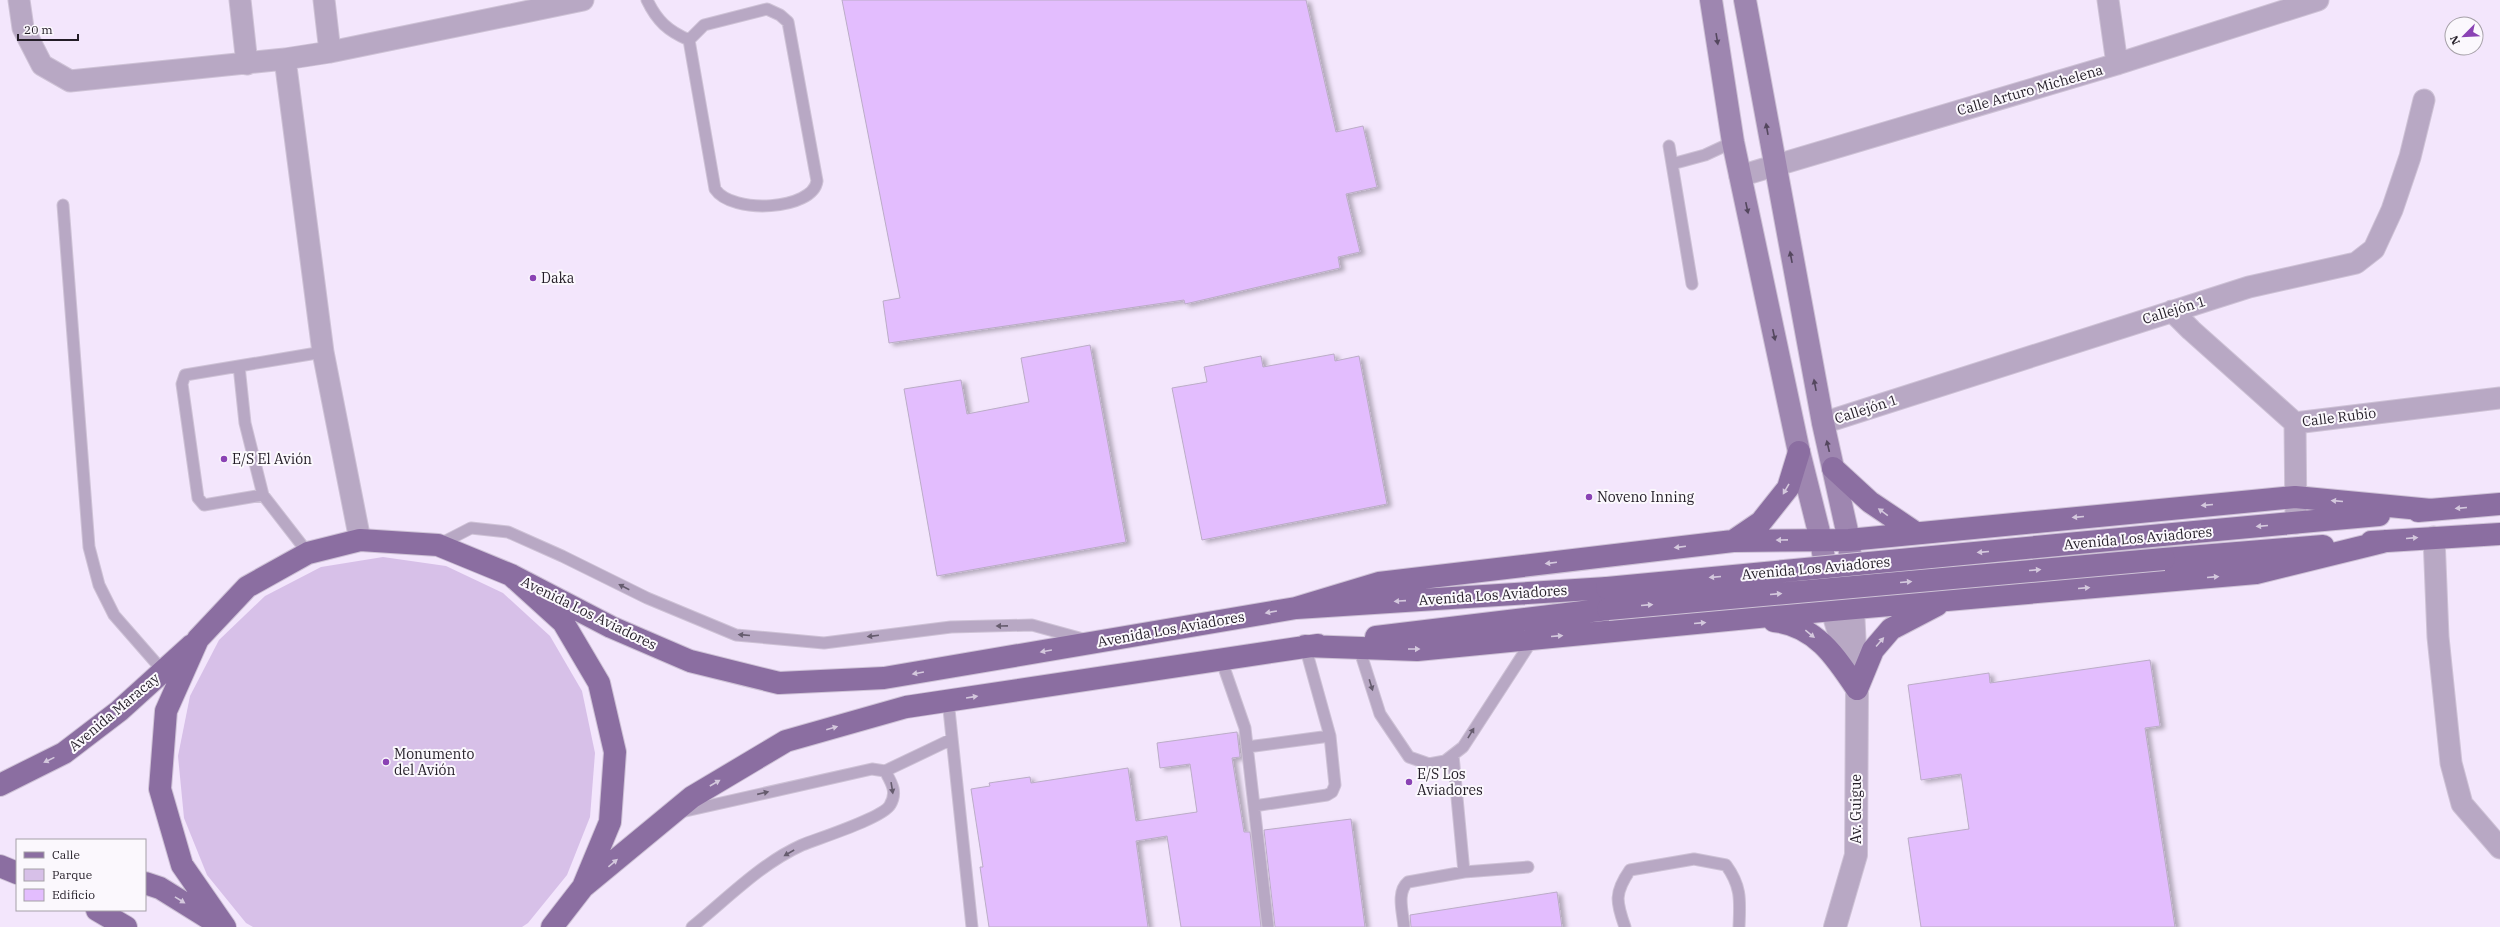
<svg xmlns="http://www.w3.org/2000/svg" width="2500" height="927" viewBox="0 0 2500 927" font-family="'IBM Plex Serif',serif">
<defs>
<filter id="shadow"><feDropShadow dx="4.5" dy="2.5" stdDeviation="2" flood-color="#0004"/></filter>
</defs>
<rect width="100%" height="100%" fill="#f3e6fc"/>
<!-- green -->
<path fill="#d7c0e8" d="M383,557L446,566L503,593L550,636L582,691L595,753L590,817L567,875L528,923L522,927H253L246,923L207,875L184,818L178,756L190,696L219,640L265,596L321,567Z"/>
<!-- building -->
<path fill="#e3bdfe" stroke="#bbacc7" filter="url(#shadow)" d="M842,0H1306L1336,132L1363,126L1377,187L1346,194L1360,252L1338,257L1340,268L1185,304L1184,300L889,343L883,301L900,298Z
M1090,345L1126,542L937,576L904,389L961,380L967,414L1029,402L1021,358Z
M1334,354L1335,361L1359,356L1387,504L1202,540L1172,388L1207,382L1204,367L1261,356L1263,367Z
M2150,660L2160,726L2145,728L2175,927H1921L1908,838L1969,829L1961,774L1921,780L1908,685L1989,673L1990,683Z
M1237,732L1240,757L1232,758L1244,832H1250L1261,927H1181L1167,836L1136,841L1148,927H989L980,867H983L971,789L990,786L989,783L1030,777L1031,783L1128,768L1136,821L1197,812L1190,764L1160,768L1157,743Z
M1351,819L1365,927H1275L1264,830Z
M1557,892L1562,927H1411L1410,915Z"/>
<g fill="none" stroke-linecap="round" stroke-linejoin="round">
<!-- service casing -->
<g stroke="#cec2d6" stroke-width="13">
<path id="service" d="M647,0C657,21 668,31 689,40
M767,9L780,15L788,22L817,181C813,210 732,215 715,189L689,40L704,25Z
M1669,146L1692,284
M1672,164L1705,155L1733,142
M63,205L89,547L99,585L114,615L163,671
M239,366L185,375L182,384L198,498L204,505L263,495
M438,545L471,528L508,532L562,556L647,598L736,635L824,643L951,627L1032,625L1083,639
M308,553L263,495L245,423L239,366L323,352
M1305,646L1330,736
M1359,648L1380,714L1409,757L1429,764L1445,761L1463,747L1533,639
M1221,659L1245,728L1268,927
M948,700L972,927
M1247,747L1330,736L1335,785L1332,792L1327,795L1254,806
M885,771L952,739
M681,812L872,769L885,771C891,782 898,792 890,805C883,818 819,838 802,845C760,864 727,899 692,927
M1464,872L1528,867
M1404,927C1403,913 1396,892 1408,882L1464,872L1453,755
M1625,927C1616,902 1614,893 1630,870L1694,859L1726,865C1742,887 1740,901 1739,927"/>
</g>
<!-- minor casing -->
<g stroke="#cec2d6" stroke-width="23">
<path id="minor" d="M19,0L23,28L42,65L70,81L285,59
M240,0L247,64
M324,0L330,52
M2108,0L2117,64
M1740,176L2117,64L2318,0
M2172,311L2191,330L2295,423L2500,398
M1823,423L2249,287L2356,263L2374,249L2392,210L2410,157L2424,100
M2295,423L2296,523
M2434,537L2438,637L2451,763L2462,804L2500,848
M360,540L323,352L285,59L330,52L583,0"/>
</g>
<!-- tertiary casing -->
<g stroke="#cec2d6" stroke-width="24">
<path id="tertiary" d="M1832,610L1847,659
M1835,927L1856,855L1857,689L1853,609"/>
</g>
<!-- secondary casing -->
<g stroke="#cec2d6" stroke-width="24">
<path id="secondary" d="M1711,0L1733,142L1799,452L1821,540L1832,609
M1745,0L1823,423L1849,540L1852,584"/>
</g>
<!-- primary casing -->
<g stroke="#cec2d6" stroke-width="24">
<path id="primary" d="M1833,468L1870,502L1916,533
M2418,511L2500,504
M2162,535L2379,515
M1733,541L1761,522L1788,488L1799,452
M2371,542L2500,534
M2164,559L2323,546
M511,575L611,627L690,661L779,683L884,678L1296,608L1607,588
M1296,608L1379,583L1733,541L1849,540L2295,497L2431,510
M1774,621C1815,625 1836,657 1857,689
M1376,637L1608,609
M1305,646L1417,650L1832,610L2256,573L2386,541
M1857,689L1873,650L1891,629L1937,605
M0,785L64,753L119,711L192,645
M0,866L17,873
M145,883L160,888L218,924
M583,887L692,797L786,741L906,707L1318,645
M97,910L126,927
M225,927L182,865L160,789L166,711L198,639L247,587L308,553L360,540L438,545L511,575L563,622L599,683L615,752L610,822L583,887L552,927"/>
</g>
<!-- service -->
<use href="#service" stroke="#b8a8c4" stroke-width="11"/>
<!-- minor -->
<use href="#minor" stroke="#b8a8c4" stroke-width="21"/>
<!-- tertiary -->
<use href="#tertiary" stroke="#b8a8c4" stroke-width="22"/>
<!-- secondary -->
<use href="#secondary" stroke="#9e86b0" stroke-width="22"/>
<!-- primary -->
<use href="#primary" stroke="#8b6ea1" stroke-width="22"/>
<!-- primary-bridge casing -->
<g stroke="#cec2d6" stroke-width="24" stroke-linecap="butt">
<path id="primary-bridge" d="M1607,588L2162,535
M1608,609L2164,559"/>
</g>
<!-- primary-bridge -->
<use href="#primary-bridge" stroke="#8b6ea1" stroke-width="22"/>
</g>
<!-- one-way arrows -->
<defs><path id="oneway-solid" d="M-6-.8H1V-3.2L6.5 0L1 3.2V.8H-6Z"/></defs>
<g fill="#54475e">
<use href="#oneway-solid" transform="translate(1717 39) rotate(81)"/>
<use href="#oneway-solid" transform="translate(1767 129) rotate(-100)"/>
<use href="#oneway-solid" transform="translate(1747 208) rotate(78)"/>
<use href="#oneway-solid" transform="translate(1791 257) rotate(-101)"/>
<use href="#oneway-solid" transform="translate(1774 335) rotate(78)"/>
<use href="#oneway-solid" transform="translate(1815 385) rotate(-101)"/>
<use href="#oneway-solid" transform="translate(1828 446) rotate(-103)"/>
</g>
<g fill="#d4c8dd">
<use href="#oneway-solid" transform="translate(1786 489) rotate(120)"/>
<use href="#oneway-solid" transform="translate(2337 501) rotate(-175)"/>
<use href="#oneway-solid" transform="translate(2207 505) rotate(175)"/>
<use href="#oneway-solid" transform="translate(2461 508) rotate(175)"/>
<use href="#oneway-solid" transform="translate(1883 512) rotate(-144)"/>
<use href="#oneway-solid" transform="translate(2078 517) rotate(175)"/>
<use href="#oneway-solid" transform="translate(2262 526) rotate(175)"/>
<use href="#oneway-solid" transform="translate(2412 538) rotate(-5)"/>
<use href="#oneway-solid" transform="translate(1782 540) rotate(179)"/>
<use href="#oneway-solid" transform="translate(1680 547) rotate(173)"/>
<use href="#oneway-solid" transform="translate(1983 552) rotate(175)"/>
<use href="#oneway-solid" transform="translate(1551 563) rotate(173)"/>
<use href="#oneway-solid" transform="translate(2035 570) rotate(-5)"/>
<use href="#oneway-solid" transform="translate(1715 577) rotate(175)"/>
<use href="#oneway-solid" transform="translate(2213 577) rotate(-5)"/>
<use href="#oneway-solid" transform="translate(1906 582) rotate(-5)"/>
<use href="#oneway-solid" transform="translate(2084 588) rotate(-5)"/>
<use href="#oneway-solid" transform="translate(1776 594) rotate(-5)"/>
<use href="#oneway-solid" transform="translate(1400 601) rotate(176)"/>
<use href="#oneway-solid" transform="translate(1647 605) rotate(-5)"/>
<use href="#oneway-solid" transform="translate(1271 612) rotate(170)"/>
<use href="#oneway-solid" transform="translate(1700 623) rotate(-5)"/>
<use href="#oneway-solid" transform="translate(1810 634) rotate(39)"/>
<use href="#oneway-solid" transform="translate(1557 636) rotate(-5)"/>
<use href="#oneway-solid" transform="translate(1880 642) rotate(-49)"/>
<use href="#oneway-solid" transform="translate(1414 649)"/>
<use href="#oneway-solid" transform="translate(1046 651) rotate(170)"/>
<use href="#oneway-solid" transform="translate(918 673) rotate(170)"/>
<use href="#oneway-solid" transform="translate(972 697) rotate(-9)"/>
<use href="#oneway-solid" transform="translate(832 728) rotate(-16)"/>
<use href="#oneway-solid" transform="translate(49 760) rotate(154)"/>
<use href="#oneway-solid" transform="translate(715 783) rotate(-30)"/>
<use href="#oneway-solid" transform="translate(613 863) rotate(-40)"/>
<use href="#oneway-solid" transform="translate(180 900) rotate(32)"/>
</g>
<g fill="#665c6e">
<use href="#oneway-solid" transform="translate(624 587) rotate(-153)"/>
<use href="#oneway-solid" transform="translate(1002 626) rotate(179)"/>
<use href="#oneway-solid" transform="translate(744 635) rotate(-175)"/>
<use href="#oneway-solid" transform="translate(873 636) rotate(173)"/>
<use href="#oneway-solid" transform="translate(1371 685) rotate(73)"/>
<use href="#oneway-solid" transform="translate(1471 733) rotate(-59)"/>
<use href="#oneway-solid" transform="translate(892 788) rotate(81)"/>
<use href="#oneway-solid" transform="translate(763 793) rotate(-13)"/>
<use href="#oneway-solid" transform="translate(789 853) rotate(150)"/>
</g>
<!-- markers -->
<g fill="#8a42b4" stroke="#fbf8fd" stroke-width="1.5">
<circle cx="533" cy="278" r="4"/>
<circle cx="224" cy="459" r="4"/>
<circle cx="1589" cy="497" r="4"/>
<circle cx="386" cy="762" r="4"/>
<circle cx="1409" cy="782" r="4"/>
</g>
<g text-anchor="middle" stroke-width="4" stroke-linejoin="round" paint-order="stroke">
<!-- street labels -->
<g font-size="14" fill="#231d27" stroke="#fbf8fd">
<text transform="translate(2030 90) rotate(-16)" y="5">Calle Arturo Michelena</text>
<text transform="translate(2174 310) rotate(-17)" y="5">Callejón 1</text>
<text transform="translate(1866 409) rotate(-18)" y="5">Callejón 1</text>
<text transform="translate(2339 417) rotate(-7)" y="5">Calle Rubio</text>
<text transform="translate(2138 538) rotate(-5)" y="5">Avenida Los Aviadores</text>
<text transform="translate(1816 568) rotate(-5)" y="5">Avenida Los Aviadores</text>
<text transform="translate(1493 595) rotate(-4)" y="5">Avenida Los Aviadores</text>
<text transform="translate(589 613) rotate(26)" y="5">Avenida Los Aviadores</text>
<text transform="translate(1171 629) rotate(-10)" y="5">Avenida Los Aviadores</text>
<text transform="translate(114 712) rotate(-40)" y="5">Avenida Maracay</text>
<text transform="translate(1856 809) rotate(-90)" y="5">Av. Guigue</text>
</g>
<!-- poi labels -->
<g font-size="14" fill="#231d27" stroke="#fbf8fd" text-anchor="start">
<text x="541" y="283">Daka</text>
<text x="232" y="464">E/S El Avión</text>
<text x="1597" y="502">Noveno Inning</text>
<text x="394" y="759">Monumento<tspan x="394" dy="16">del Avión</tspan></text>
<text x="1417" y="779">E/S Los<tspan x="1417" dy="16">Aviadores</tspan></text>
</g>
</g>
<!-- legend -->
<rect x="16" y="839" width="130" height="72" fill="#fbf8fd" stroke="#a5a0a7"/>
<rect x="24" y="852" width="20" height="6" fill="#8b6ea1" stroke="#a5a0a7"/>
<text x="52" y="859" font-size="12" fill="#231d27">Calle</text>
<rect x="24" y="869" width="20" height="12" fill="#d7c0e8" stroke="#a5a0a7"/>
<text x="52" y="879" font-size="12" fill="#231d27">Parque</text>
<rect x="24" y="889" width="20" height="12" fill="#e3bdfe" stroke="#a5a0a7"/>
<text x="52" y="899" font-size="12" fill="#231d27">Edificio</text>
<!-- north arrow -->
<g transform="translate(2464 36) rotate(246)"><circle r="19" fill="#fbf8fd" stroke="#a5a0a7"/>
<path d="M0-3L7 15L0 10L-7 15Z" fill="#8a42b4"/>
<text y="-6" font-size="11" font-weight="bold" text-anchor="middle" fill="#231d27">N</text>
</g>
<!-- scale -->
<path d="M18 34v6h60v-6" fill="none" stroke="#231d27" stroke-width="2"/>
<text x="24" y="34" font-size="12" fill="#231d27" stroke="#fbf8fd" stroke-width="3" paint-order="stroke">20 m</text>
</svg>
